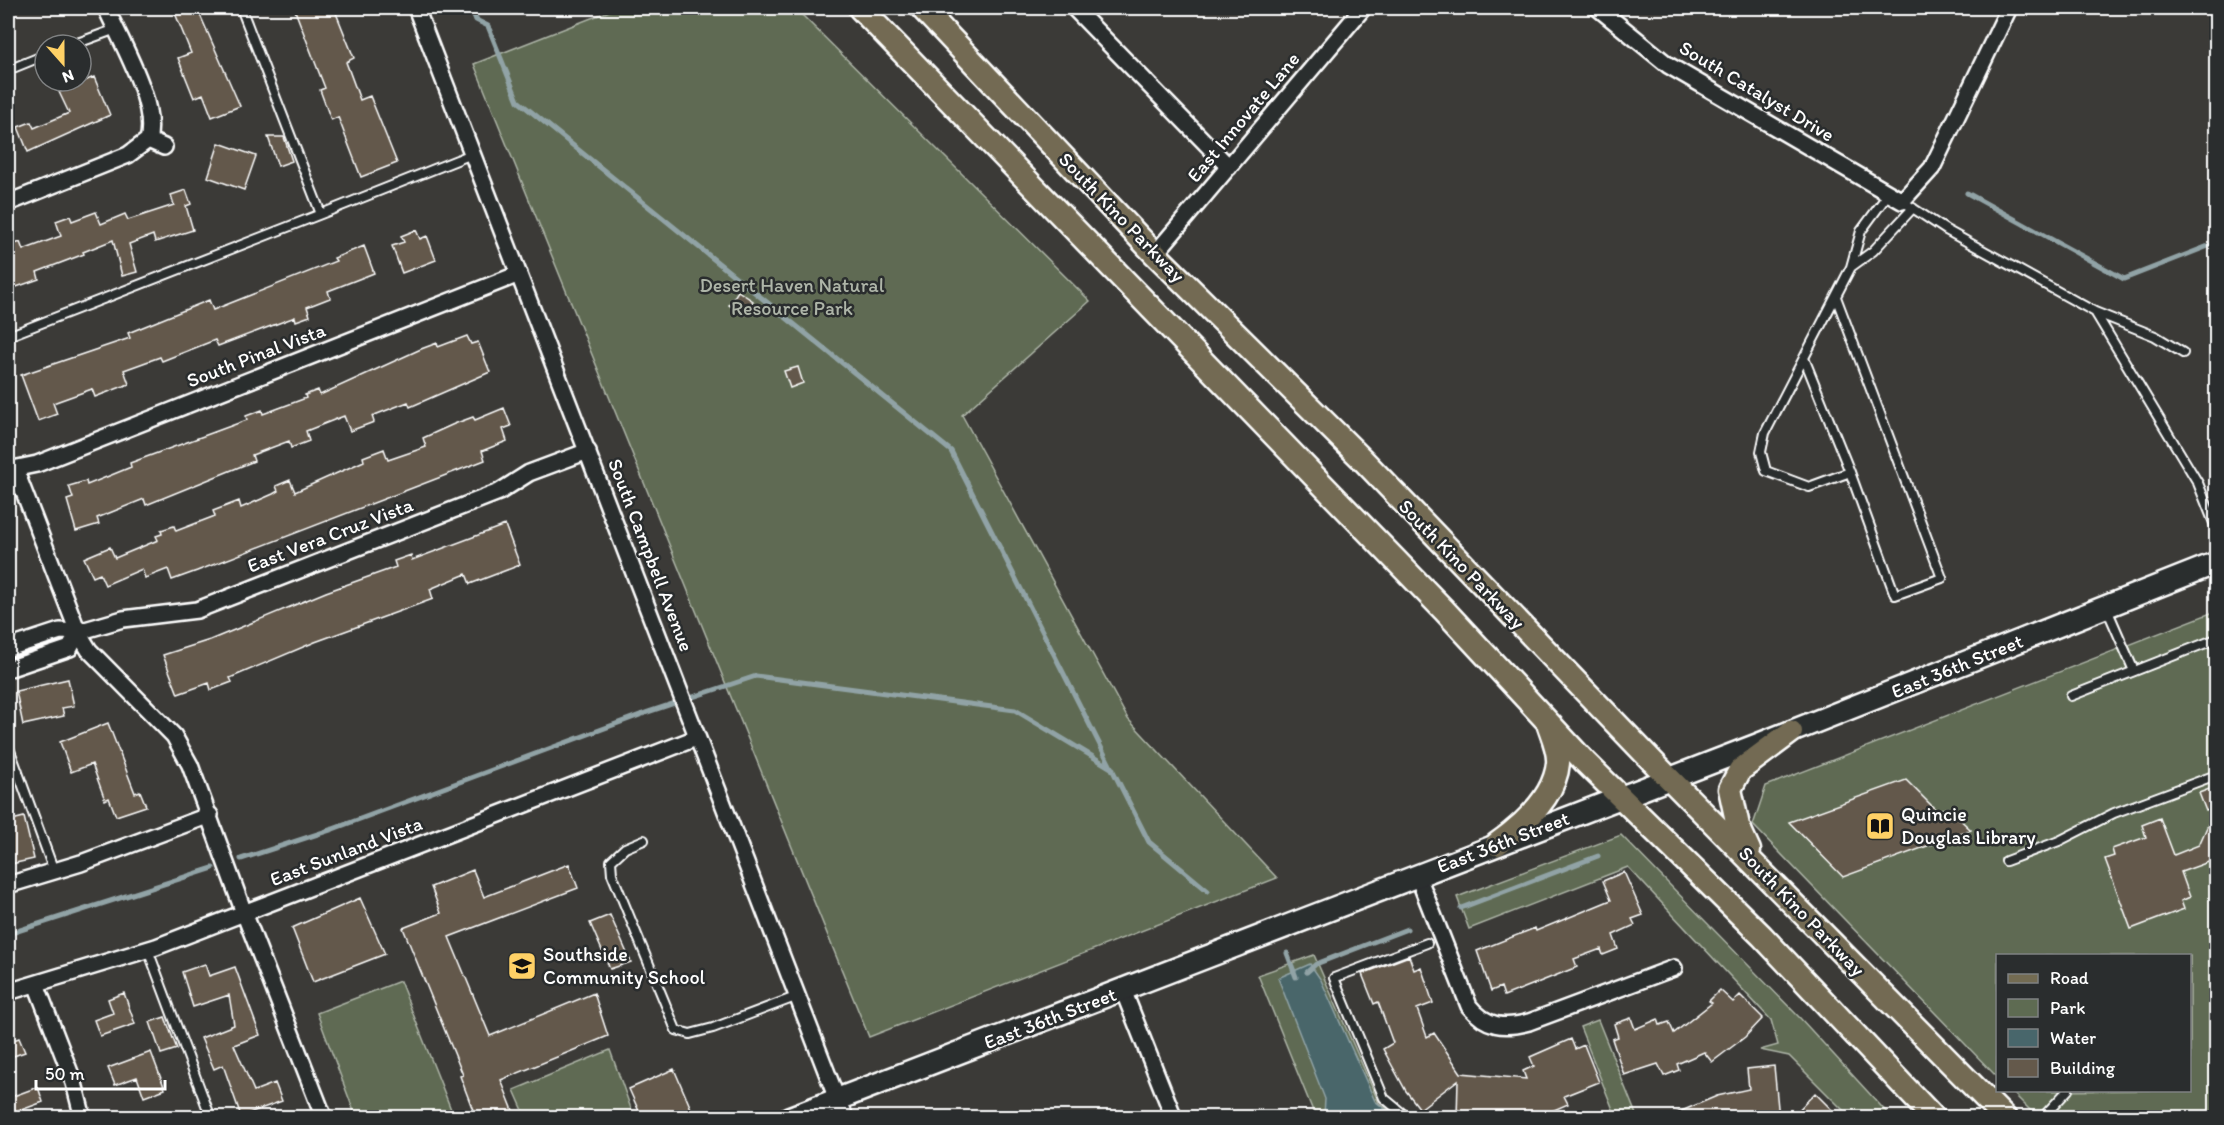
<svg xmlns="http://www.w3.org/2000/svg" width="2224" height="1125" viewBox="0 0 2224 1125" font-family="Itim,sans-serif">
<rect width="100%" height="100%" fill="#3b3a37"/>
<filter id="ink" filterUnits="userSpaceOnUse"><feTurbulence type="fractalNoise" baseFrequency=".0167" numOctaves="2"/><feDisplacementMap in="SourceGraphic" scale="12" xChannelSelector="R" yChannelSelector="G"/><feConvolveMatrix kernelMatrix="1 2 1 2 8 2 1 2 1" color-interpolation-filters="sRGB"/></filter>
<g filter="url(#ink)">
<!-- green -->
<path fill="#5e6b52" stroke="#aeb5a8" stroke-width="1.5" d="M617,8H795L1090,301L962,415L1128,719L1277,878L869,1037L474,64Z
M2216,611V1117H2037L2011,1091L2190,1090V956H1998L1997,1077L1753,825L1766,786Z
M1621,835L1800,1018L1891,1117H1850L1789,1056L1760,1050L1778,1045L1771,1020L1628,867L1469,929L1457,897Z
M1314,955L1379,1103L1398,1117H1311L1315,1116L1258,975Z
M400,981L454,1117H356L317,1013Z
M1598,1020L1637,1117H1616L1580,1027Z
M610,1050L634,1117H526L514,1090Z"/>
<!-- water -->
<path fill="#48666b" stroke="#91a3a6" stroke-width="1.5" d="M1310,964L1321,980L1375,1101L1395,1117H1319L1324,1115L1325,1099L1278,978Z"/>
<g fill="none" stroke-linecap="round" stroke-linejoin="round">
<!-- stream -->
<path stroke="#91a3a6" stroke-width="5" d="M471,8L476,20L488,26L518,101L951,451L1149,842L1208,891
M1967,193L2124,279L2216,243
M241,859L333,829L648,712L756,676L1015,710L1113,769
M1461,908L1598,856
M8,934L213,868
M1287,953L1296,977
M1307,972L1316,964L1407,929"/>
</g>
<!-- building -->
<path fill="#64594b" stroke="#fff" stroke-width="1.5" d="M173,8H197L240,106L212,117L203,94L194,98L178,58L191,53Z
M294,8H334L354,58L346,62L360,100L370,96L397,163L361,177L338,117L331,120L320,90L325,88Z
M94,77L110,115L28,152L18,127L31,122L34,128L69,113L59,92Z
M268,137H284L292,161L278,166Z
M219,143L256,156L244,190L208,177Z
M186,190L191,204L186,206L193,230L155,242L153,235L129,244L137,272L122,276L113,240L83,252L84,254L37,272L39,279L8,290V247L20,242L23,250L61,236L56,221L70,216L72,221L96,212L101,224L125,214L128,220L174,205L171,195Z
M416,230L420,239L427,236L436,260L402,273L392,246L404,242L401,236Z
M364,246L374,273L328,291L330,298L307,307L310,316L296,321L295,317L218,346L215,340L162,361L160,357L124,370L129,384L95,397L92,389L53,403L57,414L38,421L21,375L130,338L128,333L209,300L213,310L336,261L334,258Z
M738,291L753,301L744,315L729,305Z
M467,336L471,344L478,342L490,372L410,407L408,402L372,416L374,422L350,431L344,416L306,431L309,441L291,448L289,441L252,455L254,461L146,505L144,499L97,518L99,524L76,531L67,500L73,498L69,486L86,481L87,485L131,467L130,463L247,420L246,416L262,410L263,414L306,398L305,395L318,390L320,395L421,349L437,343L438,347Z
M798,367L803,383L790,388L784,371Z
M504,408L511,426L503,429L507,441L482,451L485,460L197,571L172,580L168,569L145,578L142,569L105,585L100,574L93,577L84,558L110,547L115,558L158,540L156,536L162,534L161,530L174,526L176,531L215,516L213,511L239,501L241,508L273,494L278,491L276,486L290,480L295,492L364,461L363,457L384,449L388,460L426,447L423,438L454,424L473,417L475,420Z
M505,525L520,565L470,584L466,574L430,589L433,599L315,642L230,678L232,682L211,690L209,683L178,694L163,655L210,640L326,592L396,567L394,561L411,555L412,560Z
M68,679L74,706L62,708L64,716L23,725L16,691Z
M108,723L135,793L140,791L146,806L116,816L109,798L105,800L92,764L71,772L60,742Z
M1906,780L1936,810L1948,808L1971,830L1843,877L1789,822Z
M2217,786V859L2181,872L2190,897L2181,901L2184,909L2131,929L2105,859L2114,856L2112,849L2146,837L2142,825L2160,818L2174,855L2199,845L2216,807L2206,811L2199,793Z
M24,817L34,859L11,864L8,850V821Z
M569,864L578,888L449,937L490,1036L594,993L608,1036L501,1080L516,1118H476L460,1076L463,1075L403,928L441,913L431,887L473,870L484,897Z
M1624,872L1643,915L1632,919L1635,925L1613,935L1618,949L1603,955L1601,949L1574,959L1577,967L1504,996L1501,987L1491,991L1477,951L1535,928L1536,931L1611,900L1603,881Z
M360,898L385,954L313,982L292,928Z
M610,915L631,962L610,969L590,923Z
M1409,956L1414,970L1421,967L1433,1003L1417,1009L1427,1037L1434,1033L1461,1073L1526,1079L1523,1071L1534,1066L1530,1057L1571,1039L1575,1049L1584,1045L1599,1082L1564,1096L1568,1104L1536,1118H1457L1458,1080L1420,1109L1406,1091L1383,1049L1393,1043L1378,1002L1374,1004L1362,974Z
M205,964L209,976L235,967L260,1035L234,1045L254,1091L275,1083L282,1101L241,1116L223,1065L214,1069L201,1038L234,1025L229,995L193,1007L182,972Z
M1720,990L1733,1002L1740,995L1763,1018L1745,1037L1712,1062L1704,1052L1677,1064L1679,1070L1664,1076L1658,1064L1624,1075L1612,1039L1618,1037L1614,1024L1631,1018L1635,1029L1658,1019L1660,1025L1669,1022L1674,1033L1712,1003L1709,1001Z
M124,993L135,1024L100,1036L94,1020L113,1013L108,999Z
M165,1017L177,1049L161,1054L150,1022Z
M19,1038L25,1052L8,1058V1042Z
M151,1052L165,1089L144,1097L137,1077L115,1085L108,1068Z
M1774,1066L1779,1118H1665L1717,1096L1749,1089L1747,1069Z
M674,1069L695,1118H642L629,1089Z
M38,1087L43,1102L8,1115V1098Z
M1815,1093L1840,1118H1791Z"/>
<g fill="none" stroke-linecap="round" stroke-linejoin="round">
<!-- service casing -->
<g stroke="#fff" stroke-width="12">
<path id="service" d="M241,8L321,214L472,154
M72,45L116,29
M8,70L45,55
M1889,193L1861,231L1851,267L1873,251L1913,208
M1902,201L1946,230L2095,312L2198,483L2216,528
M1836,297L1942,578L1895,595L1850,472L1809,487L1766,471L1761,452L1765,433L1851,267
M2095,312L2155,336L2183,353
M8,336L321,214
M1804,358L1850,472
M2107,609L2134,671
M2071,696L2216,639
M8,745L54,871
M8,772L18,771
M644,840L625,848L611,861L612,874L676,1030L690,1034L713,1028L798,996
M2006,861L2059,841L2114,813L2216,775
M148,950L211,1118
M1408,1118L1384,1098L1334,978L1427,943
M2042,1118L2068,1090"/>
</g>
<!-- minor casing -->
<g stroke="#fff" stroke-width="20">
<path id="minor" d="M106,8C121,42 158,104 148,140
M416,8L837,1099
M1074,8L1229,167
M1598,8L1668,65L1902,201L1932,168L2009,8
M148,140L164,147
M8,203L128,155L148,140
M1155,254L1363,8
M15,469L78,632L89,650L174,736L190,765L243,910L324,1118
M8,470L37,464L519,274
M78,632L123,619L197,610L499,492L529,473L588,451
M8,648L60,631L78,632L70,648L8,669
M1417,874L1469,1006C1486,1027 1504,1029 1529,1022L1674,968
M8,885L81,863L210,815
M36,984L74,1083L83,1118
M1123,990L1174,1118
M8,992L156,947L696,738"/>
</g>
<!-- tertiary casing -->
<g stroke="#fff" stroke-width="22">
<path id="tertiary" d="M837,1099L844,1118"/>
</g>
<!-- secondary casing -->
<g stroke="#fff" stroke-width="26">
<path id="secondary" d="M789,1118L1757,745L2216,563"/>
</g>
<!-- primary casing -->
<g stroke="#fff" stroke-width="27">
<path id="primary" d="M860,8L1444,610L1585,762L1762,936L1934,1118
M922,8L1155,254L1363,460L1657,766L2005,1118
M1497,844C1522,826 1555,797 1558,763C1559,751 1553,737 1549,726
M1749,850L1738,826L1730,789L1740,770L1791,732"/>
</g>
<!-- service -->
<use href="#service" stroke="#2a2d2e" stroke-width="8"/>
<!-- minor -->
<use href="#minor" stroke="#2a2d2e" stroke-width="15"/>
<!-- tertiary -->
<use href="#tertiary" stroke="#2a2d2e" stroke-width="18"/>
<!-- secondary -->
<use href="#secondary" stroke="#2a2d2e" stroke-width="21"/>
<!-- primary -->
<use href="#primary" stroke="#736b52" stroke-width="22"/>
</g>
</g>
<!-- icons -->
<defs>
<g id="library-square" transform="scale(1.5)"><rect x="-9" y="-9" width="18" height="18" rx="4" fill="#ffd166" stroke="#2a2d2e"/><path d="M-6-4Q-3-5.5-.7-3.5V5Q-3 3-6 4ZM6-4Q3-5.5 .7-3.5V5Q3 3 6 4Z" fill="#111"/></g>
<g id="school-square" transform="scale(1.5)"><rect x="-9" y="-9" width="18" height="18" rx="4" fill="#ffd166" stroke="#2a2d2e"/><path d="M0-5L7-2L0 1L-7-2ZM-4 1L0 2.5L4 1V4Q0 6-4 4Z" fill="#111"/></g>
</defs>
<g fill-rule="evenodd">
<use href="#library-square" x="1880" y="826"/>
<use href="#school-square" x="522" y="966"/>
</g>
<g text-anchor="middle" stroke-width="5" stroke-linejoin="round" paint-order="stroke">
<!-- street labels -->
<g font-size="20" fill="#fff" stroke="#2a2d2e">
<text transform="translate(1757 91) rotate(31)" y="7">South Catalyst Drive</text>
<text transform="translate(1243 117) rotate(-50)" y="7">East Innovate Lane</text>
<text transform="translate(1122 217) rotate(46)" y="7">South Kino Parkway</text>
<text transform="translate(256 355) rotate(-21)" y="7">South Pinal Vista</text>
<text transform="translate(330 535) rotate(-21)" y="7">East Vera Cruz Vista</text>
<text transform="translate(651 555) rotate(69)" y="7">South Campbell Avenue</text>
<text transform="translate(1462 564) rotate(46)" y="7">South Kino Parkway</text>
<text transform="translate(1957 666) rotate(-22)" y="7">East 36th Street</text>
<text transform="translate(1503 842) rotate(-21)" y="7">East 36th Street</text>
<text transform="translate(346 851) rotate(-21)" y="7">East Sunland Vista</text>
<text transform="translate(1802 911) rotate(46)" y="7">South Kino Parkway</text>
<text transform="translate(1050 1018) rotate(-21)" y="7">East 36th Street</text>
</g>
<!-- park labels -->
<g font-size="20" fill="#aeb5a8" stroke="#2a2d2e">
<text x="792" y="292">Desert Haven Natural<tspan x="792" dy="23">Resource Park</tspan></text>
</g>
<!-- poi labels -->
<g font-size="20" fill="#fff" stroke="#2a2d2e" text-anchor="start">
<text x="1901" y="821">Quincie<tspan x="1901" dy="23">Douglas Library</tspan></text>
<text x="543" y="961">Southside<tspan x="543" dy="23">Community School</tspan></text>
</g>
</g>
<!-- margin -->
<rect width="2224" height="1125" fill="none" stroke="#2a2d2e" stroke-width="30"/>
<rect x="15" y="15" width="2194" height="1095" fill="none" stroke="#fff" stroke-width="2" filter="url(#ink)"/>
<!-- legend -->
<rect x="1996" y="954" width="195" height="138" fill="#2a2d2e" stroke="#7f8182" stroke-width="1.5"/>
<rect x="2008" y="974" width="30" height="9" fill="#736b52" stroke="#7f8182" stroke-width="1.5"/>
<text x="2050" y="984" font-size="18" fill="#ffffff">Road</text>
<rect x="2008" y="999" width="30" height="18" fill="#5e6b52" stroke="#7f8182" stroke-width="1.5"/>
<text x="2050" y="1014" font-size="18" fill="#ffffff">Park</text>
<rect x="2008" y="1029" width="30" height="18" fill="#48666b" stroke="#7f8182" stroke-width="1.5"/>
<text x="2050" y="1044" font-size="18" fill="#ffffff">Water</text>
<rect x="2008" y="1059" width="30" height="18" fill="#64594b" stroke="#7f8182" stroke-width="1.5"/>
<text x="2050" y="1074" font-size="18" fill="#ffffff">Building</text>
<!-- north arrow -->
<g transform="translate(63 63) rotate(159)"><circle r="28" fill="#2a2d2e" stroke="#7f8182" stroke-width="1.5"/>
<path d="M0-4.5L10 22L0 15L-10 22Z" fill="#ffd166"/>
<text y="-9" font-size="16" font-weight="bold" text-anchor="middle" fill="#ffffff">N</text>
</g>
<!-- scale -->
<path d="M36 1080v9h129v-9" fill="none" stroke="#ffffff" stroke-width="3"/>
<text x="45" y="1080" font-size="18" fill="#ffffff" stroke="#2a2d2e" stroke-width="4.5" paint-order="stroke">50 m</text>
</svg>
